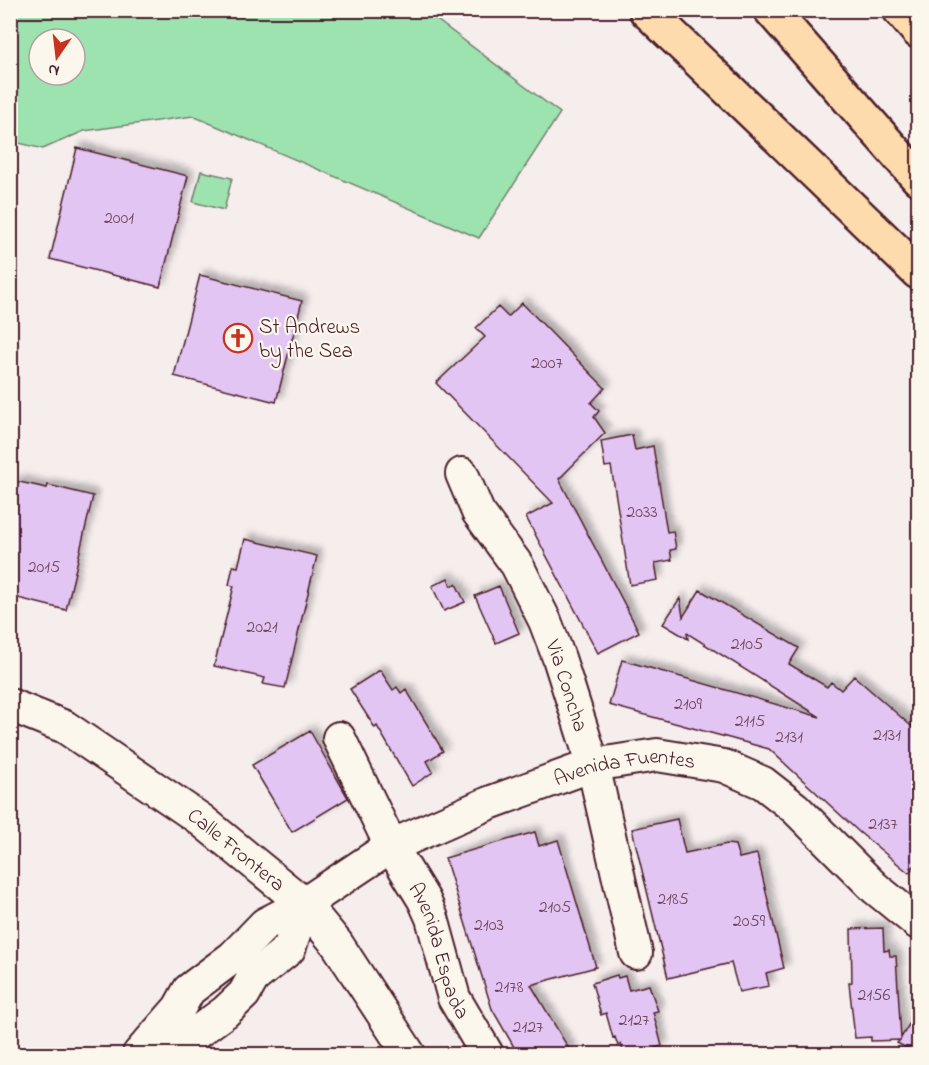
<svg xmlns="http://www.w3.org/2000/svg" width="929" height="1065" viewBox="0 0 929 1065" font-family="'Indie Flower',sans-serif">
<defs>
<filter id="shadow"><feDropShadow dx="5.5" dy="-5.5" stdDeviation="3" flood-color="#0004"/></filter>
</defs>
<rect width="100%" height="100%" fill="#f6eded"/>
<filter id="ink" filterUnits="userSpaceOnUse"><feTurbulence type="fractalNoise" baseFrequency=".0167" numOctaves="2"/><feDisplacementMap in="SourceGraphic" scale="12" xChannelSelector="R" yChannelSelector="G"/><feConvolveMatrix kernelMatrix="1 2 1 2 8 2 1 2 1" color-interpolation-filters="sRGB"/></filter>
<g filter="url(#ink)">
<!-- green -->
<path fill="#9de3b0" stroke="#74816e" stroke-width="1.5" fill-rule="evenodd" d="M10,11H425L560,113L479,238L193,116L84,131L43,149L11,141ZM39,39H75V75H39Z
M201,171L232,178L224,210L193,202Z"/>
<!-- building -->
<path fill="#e3c5f3" stroke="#4a1f2b" stroke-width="1.5" filter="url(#shadow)" d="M77,148L188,176L160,287L50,259Z
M200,275L302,301L276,402L174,376Z
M522,303L605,388L591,403L599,411L594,417L605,433L559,479L639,632L598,653L526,517L553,503L436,383L485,337L476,328L498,307L508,317Z
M632,435L635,450L653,446L667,532L673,531L676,549L670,550L672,560L655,563L658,580L630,585L611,466L605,467L601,441Z
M15,481L47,488L48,485L93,496L66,610L10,596V498Z
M245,539L317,556L285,688L263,684L265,678L214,666L234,586L229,585L233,566L238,567Z
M448,578L451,586L456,584L465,602L444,611L432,586Z
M499,586L519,633L496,643L475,596Z
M700,590L799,648L789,664L827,687L831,682L841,690L854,676L918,732V861L909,873L859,832L769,749L609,705L622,660L820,717L687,633L688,639L663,624L680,598L683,617Z
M380,670L393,690L397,687L401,693L406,689L443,751L427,761L433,772L412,786L377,726L375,728L350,689Z
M310,731L348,798L292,832L252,765Z
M677,819L685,853L727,844L735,845L739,858L757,854L784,968L766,973L769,986L739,992L731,963L668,978L632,829Z
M535,832L539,846L558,840L596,967L531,985L572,1054H518L492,1009L445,858Z
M883,928L884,951L889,950L890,956H896L901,1038L918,1009V1054L897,1043L900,1040L871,1041V1037L855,1038L849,983L852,982L851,929Z
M617,975L618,978L625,976L629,990L649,985L658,1011L653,1012L662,1046L655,1048L657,1054H624L621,1044L618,1046L615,1037L613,1038L606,1013L601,1015L592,983Z"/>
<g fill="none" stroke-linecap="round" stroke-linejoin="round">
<!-- minor casing -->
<g stroke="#4a1f2b" stroke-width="36">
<g id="minor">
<path id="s1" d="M462,474L478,512L517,565L545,621L559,658L593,765L636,953"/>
<path id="s2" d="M10,705L65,727L200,819L304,904L337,944L409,1054"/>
<path id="s3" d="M339,738L391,846L424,900L432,918L454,998L487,1054"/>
<path id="s4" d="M139,1054L179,1008L189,990L233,957L265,924L304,904L391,846L489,803L593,765L657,755L724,766L763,783L795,808L875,888L918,923"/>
<path d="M167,1054L225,1012L244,994L253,978L289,949L304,904"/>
</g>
</g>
<!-- highway casing -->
<g stroke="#4a1f2b" stroke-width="38">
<path id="highway" d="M646,10L918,272
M771,10L918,178
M900,10L918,31"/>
</g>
<!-- minor -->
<use href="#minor" stroke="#fbf7ec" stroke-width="32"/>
<!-- highway -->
<use href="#highway" stroke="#fedbac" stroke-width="33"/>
</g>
</g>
<!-- icons -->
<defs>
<g id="church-ring" transform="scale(1.5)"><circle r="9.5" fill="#fbf7ec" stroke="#c8321e" stroke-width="1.5"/><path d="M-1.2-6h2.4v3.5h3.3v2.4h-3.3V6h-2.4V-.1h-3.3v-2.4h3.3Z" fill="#c8321e"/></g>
</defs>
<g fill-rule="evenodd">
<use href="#church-ring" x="238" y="338"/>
</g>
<g text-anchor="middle" stroke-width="4.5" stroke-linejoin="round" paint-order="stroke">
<!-- number labels -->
<g font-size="18" fill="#70485d">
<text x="119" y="223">2001</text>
<text x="547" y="368">2007</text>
<text x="642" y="517">2033</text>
<text x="44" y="572">2015</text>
<text x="262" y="632">2021</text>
<text x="747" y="649">2105</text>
<text x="688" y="709">2109</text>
<text x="750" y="726">2115</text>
<text x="887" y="740">2131</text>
<text x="789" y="742">2131</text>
<text x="883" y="829">2137</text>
<text x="673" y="904">2185</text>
<text x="555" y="912">2105</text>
<text x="749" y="926">2059</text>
<text x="489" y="930">2103</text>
<text x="509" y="992">2178</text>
<text x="874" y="1000">2156</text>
<text x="634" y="1025">2127</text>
<text x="528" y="1032">2127</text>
</g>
<!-- poi labels -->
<g font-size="21" fill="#4a1f2b" stroke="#fbf7ec" text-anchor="start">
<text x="259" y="333">St Andrews<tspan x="259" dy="24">by the Sea</tspan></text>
</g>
<!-- street labels -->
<g font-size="21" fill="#4a1f2b" stroke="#fbf7ec">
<text dy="7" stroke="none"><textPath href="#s1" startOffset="238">Via Concha</textPath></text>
<text dy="7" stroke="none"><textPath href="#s4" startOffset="580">Avenida Fuentes</textPath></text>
<text dy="7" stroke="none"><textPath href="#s2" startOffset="270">Calle Frontera</textPath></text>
<text dy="7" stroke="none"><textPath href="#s3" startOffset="236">Avenida Espada</textPath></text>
</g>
</g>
<!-- margin -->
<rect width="929" height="1065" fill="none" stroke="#fbf7ec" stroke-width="36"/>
<rect x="18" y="18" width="893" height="1029" fill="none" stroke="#4a1f2b" stroke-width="2" filter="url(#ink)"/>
<!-- north arrow -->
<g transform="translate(57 57) rotate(194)"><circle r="28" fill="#fbf7ec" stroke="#b4a19f" stroke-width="1.5"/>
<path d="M0-4.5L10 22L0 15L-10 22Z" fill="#c8321e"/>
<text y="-9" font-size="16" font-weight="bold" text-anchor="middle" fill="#4a1f2b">N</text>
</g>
</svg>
